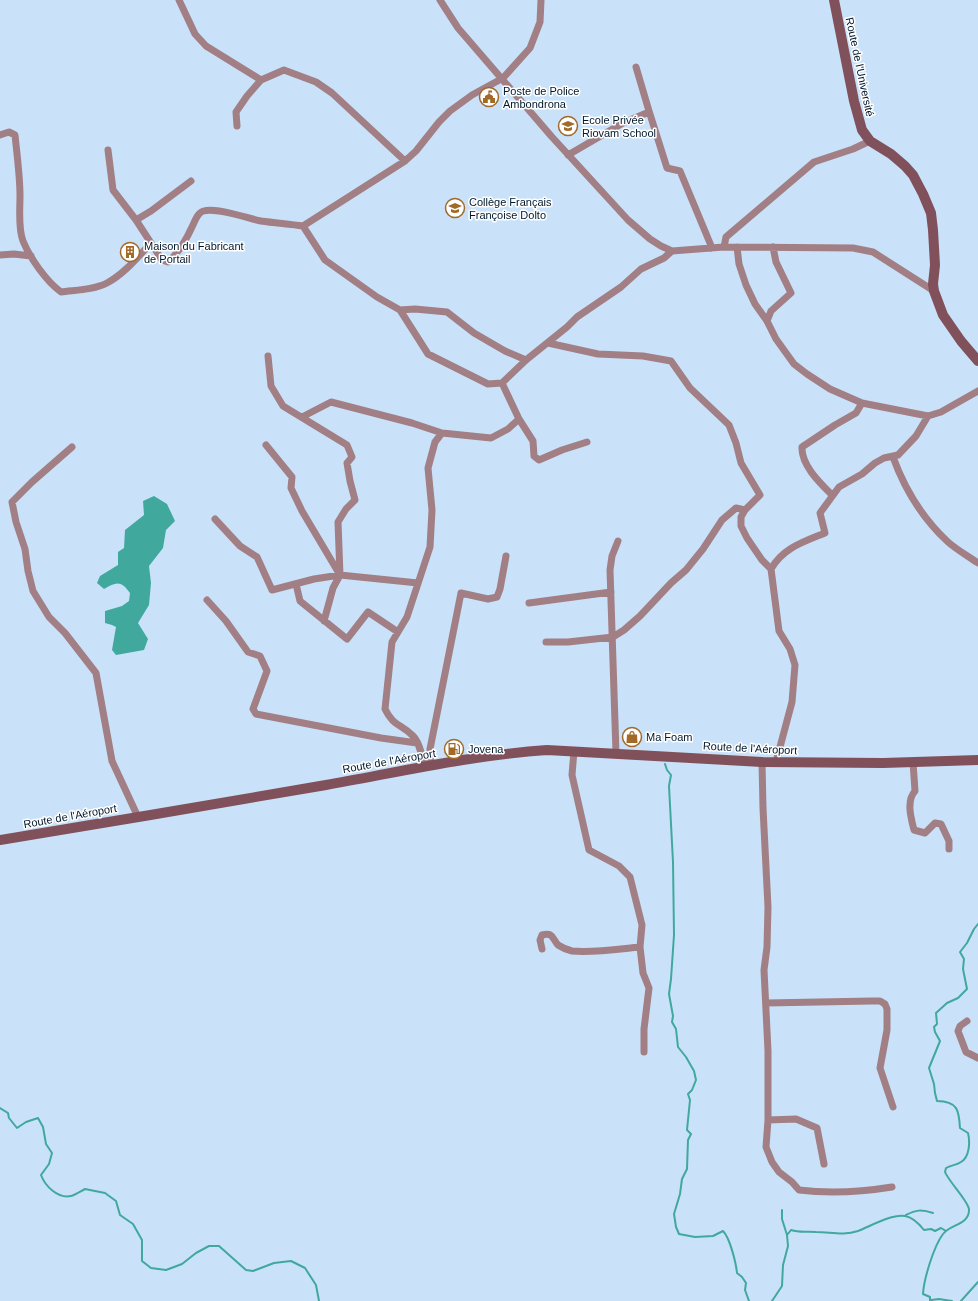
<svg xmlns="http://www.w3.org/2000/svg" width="978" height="1301" viewBox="0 0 978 1301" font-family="Helvetica,sans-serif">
<rect width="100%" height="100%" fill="#c9e2f9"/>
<!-- water -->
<path fill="#41a89d" d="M154,496L167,504L175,521L166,530L163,548L149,566L151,583L149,605L138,623L148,639L144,650L116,655L112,650L116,627L112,625L105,623V611L122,606L129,601L130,593C121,580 116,582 104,589L97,583L100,576L118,565V552L124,548L125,530L144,515L143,501Z"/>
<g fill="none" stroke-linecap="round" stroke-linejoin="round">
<!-- stream -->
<path stroke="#41a89d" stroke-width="2" d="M665,764L667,770L671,775L669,786L673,862L674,935L671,979L669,994L673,1016L672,1022L676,1029L678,1047L686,1057L694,1071L696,1080L692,1090L688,1094L690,1100L687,1130L691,1134L688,1140L687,1169L682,1179L680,1194L674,1214L676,1227L679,1234L695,1237L713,1236L723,1231C730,1238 736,1263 737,1273L742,1277L746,1283L745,1290L749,1301
M0,1108L8,1113L9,1118L17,1128L26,1122L38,1118L43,1127L46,1144L52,1153L49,1164L41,1175C45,1186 58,1199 71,1196C75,1195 81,1191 85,1189L105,1193L116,1201L120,1215L133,1224L142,1240V1261L151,1268L166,1270L182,1264L196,1253L209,1246H219L246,1270L253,1271L274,1263L291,1261L305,1268L316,1285L319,1301
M906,1215C916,1210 921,1209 933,1213
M787,1235L791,1230C800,1233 807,1231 816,1232C831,1232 843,1236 858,1231C871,1226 891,1214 905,1216C912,1217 920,1225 924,1230L931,1229L935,1231L941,1228L946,1231
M931,1300L939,1299L952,1301
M772,1301L782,1286L783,1265L788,1246L787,1235L782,1219V1210
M930,1301V1297L923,1294C924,1278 934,1246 943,1234C950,1224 969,1225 969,1210C970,1203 949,1182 945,1172L946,1168C951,1165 957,1165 961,1162C970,1157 970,1141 968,1133L960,1128C959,1111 958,1101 937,1101L935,1093L934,1084L929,1068L940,1041L935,1032L934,1027L937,1024L936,1013L947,1003L958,998L967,989L963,969L964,959L960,952L967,943L974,929L978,924
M961,1301L978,1282"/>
<!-- street -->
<path stroke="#a17f85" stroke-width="7" d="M179,0L195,34L206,46L261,80L284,70L316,82L332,93L405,161
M440,0L458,28L552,137L628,220L650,239L661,246L672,251L724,247L853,248L873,252L934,291
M636,67L649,111L667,168L680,171L712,248
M237,126L236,112L247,96L261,80
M0,135L9,132L15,135C17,155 20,176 20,196C20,209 18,229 23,241C30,258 46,281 61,292C75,290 94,290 107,283C124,274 138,257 151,243
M108,150L113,190L136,220L162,260L168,262C179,253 186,240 192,227C194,223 196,217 199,214C207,203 249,219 261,221C275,223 289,224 303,226L325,260L377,297L400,310L415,309L447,312L474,333L505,351L526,360
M568,155L623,123L649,112
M136,220L151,211L191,181
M303,226L405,161L416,151L439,122L450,111L472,95L503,78L530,48L540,22L541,0
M724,247L726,237L814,162L853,149L870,141
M737,247L739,264L746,285L755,304L767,321L776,339L794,364L807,374L830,389L862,403L928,416L941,412L978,391
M0,255L14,254L31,256
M400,310L428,354L488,384L502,383
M767,321L771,311L791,293L776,262L773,247
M548,343L598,354L643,356L671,361L690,388L729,425L736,443L741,463L760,495L745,510L741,517V526L747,538L762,560L771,569L779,631L790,649L795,665L792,702L776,762
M268,356L271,386L283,406L347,445L352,457L347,463L350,481L355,500L346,509L338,522L340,575L333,588L324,621
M302,417L331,402L412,423L442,433
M519,419L533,441L534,456L539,460L562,450L587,442
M266,445L292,477L291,488L302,511L340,575
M72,447L32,482L12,502L16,522L25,549L28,571L33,591L49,617L65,633L96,673L112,761L138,817
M893,457C905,490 922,518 948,542C957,550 968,556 978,563
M832,495C820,483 801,465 802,447L835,425L856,413L862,403
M215,519L240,546L257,557L272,590L314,579L340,575L418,583
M771,569C783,548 803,542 825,533L820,513L839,487L862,474L875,463L884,458L898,455L916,436L928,416
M296,584L300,601L347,639L368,612L398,632
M207,600L226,621L248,652L260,656L267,671L253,709L256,714L381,738L417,743
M529,603L611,592
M546,642H568L613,637L624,630L640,616L671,583L686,570L703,549L722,520L736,508L745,510
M574,751L572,775L589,850L619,866L630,877L642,925L640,947L643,973L649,988L644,1029V1052
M616,753L610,570L612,556L618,541
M762,762L763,808L768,907L767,947L764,970L768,1051V1120L766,1147L772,1162L779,1172L792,1182L799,1190C831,1194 861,1192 892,1187
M913,762L915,791C906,801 911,818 914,830L925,833L935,823L941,824L949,841V849
M431,766L430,749L461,593L488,599L497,597L500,589L506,556
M425,767C422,757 420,742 412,735C401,724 393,726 385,709L392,642L407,617L430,547L432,510L428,468L435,442L442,433L491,438L508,429L519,419L502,383L526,360L567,327L577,317L621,287L641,269L664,258L672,251
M542,949L540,940L542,935C553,932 552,938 558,945C561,947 568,950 572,951C594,953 619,949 640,947
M766,1003L872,1001H880L885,1004L887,1009V1030L880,1068L893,1107
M967,1021L960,1026L958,1031L966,1052L978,1058
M768,1120L796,1119L817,1128L824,1164"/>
<!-- secondary -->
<path stroke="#80515b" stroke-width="10" d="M834,0L854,101L862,130L870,141L891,154L905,166L913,175L923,194L931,213L933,230L935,265L933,284L934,291L943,315L961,341L978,361
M0,840C109,822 217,804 326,785C399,772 473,755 547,750L762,762L883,763L978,760"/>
</g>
<!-- icons -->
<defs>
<g id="civic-ring" transform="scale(1)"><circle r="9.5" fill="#fff" stroke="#a26927" stroke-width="1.5"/><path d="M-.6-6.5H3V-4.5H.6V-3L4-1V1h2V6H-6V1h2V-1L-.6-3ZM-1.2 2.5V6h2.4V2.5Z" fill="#a26927"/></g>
<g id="school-ring" transform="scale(1)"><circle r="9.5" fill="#fff" stroke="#a26927" stroke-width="1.5"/><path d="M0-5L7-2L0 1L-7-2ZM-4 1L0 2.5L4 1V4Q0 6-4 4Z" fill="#a26927"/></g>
<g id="building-ring" transform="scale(1)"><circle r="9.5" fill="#fff" stroke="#a26927" stroke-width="1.5"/><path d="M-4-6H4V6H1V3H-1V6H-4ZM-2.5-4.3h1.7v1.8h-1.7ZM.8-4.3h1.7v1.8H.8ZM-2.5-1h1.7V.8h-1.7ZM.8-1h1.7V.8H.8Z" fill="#a26927"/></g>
<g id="shop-ring" transform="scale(1)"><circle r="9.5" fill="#fff" stroke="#a26927" stroke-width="1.5"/><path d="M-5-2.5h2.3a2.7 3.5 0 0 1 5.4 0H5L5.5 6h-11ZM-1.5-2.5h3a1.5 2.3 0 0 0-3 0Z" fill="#a26927"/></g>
<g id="fuel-ring" transform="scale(1)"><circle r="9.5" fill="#fff" stroke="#a26927" stroke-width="1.5"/><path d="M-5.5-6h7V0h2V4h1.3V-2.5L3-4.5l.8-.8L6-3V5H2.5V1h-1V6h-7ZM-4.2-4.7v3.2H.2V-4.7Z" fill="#a26927"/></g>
</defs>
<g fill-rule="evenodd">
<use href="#civic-ring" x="489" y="97"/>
<use href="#school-ring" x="568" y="126"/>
<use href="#school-ring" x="455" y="208"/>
<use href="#building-ring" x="130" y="252"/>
<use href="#shop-ring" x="632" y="737"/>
<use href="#fuel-ring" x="454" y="749"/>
</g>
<g text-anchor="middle" stroke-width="3" stroke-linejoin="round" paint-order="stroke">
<!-- street labels -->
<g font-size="11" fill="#00182d" stroke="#fff">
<text transform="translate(860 67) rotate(78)" y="4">Route de l'Université</text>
<text transform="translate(750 748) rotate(3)" y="4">Route de l'Aéroport</text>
<text transform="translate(389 761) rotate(-10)" y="4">Route de l'Aéroport</text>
<text transform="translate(70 816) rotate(-10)" y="4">Route de l'Aéroport</text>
</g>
<!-- poi labels -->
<g font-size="11" fill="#00182d" stroke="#fff" text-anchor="start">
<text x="503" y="95">Poste de Police<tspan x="503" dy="13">Ambondrona</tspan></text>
<text x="582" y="124">Ecole Privée<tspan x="582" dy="13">Riovam School</tspan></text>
<text x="469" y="206">Collège Français<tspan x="469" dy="13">Françoise Dolto</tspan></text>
<text x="144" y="250">Maison du Fabricant<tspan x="144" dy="13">de Portail</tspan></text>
<text x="646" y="741">Ma Foam</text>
<text x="468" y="753">Jovena</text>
</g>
</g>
</svg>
